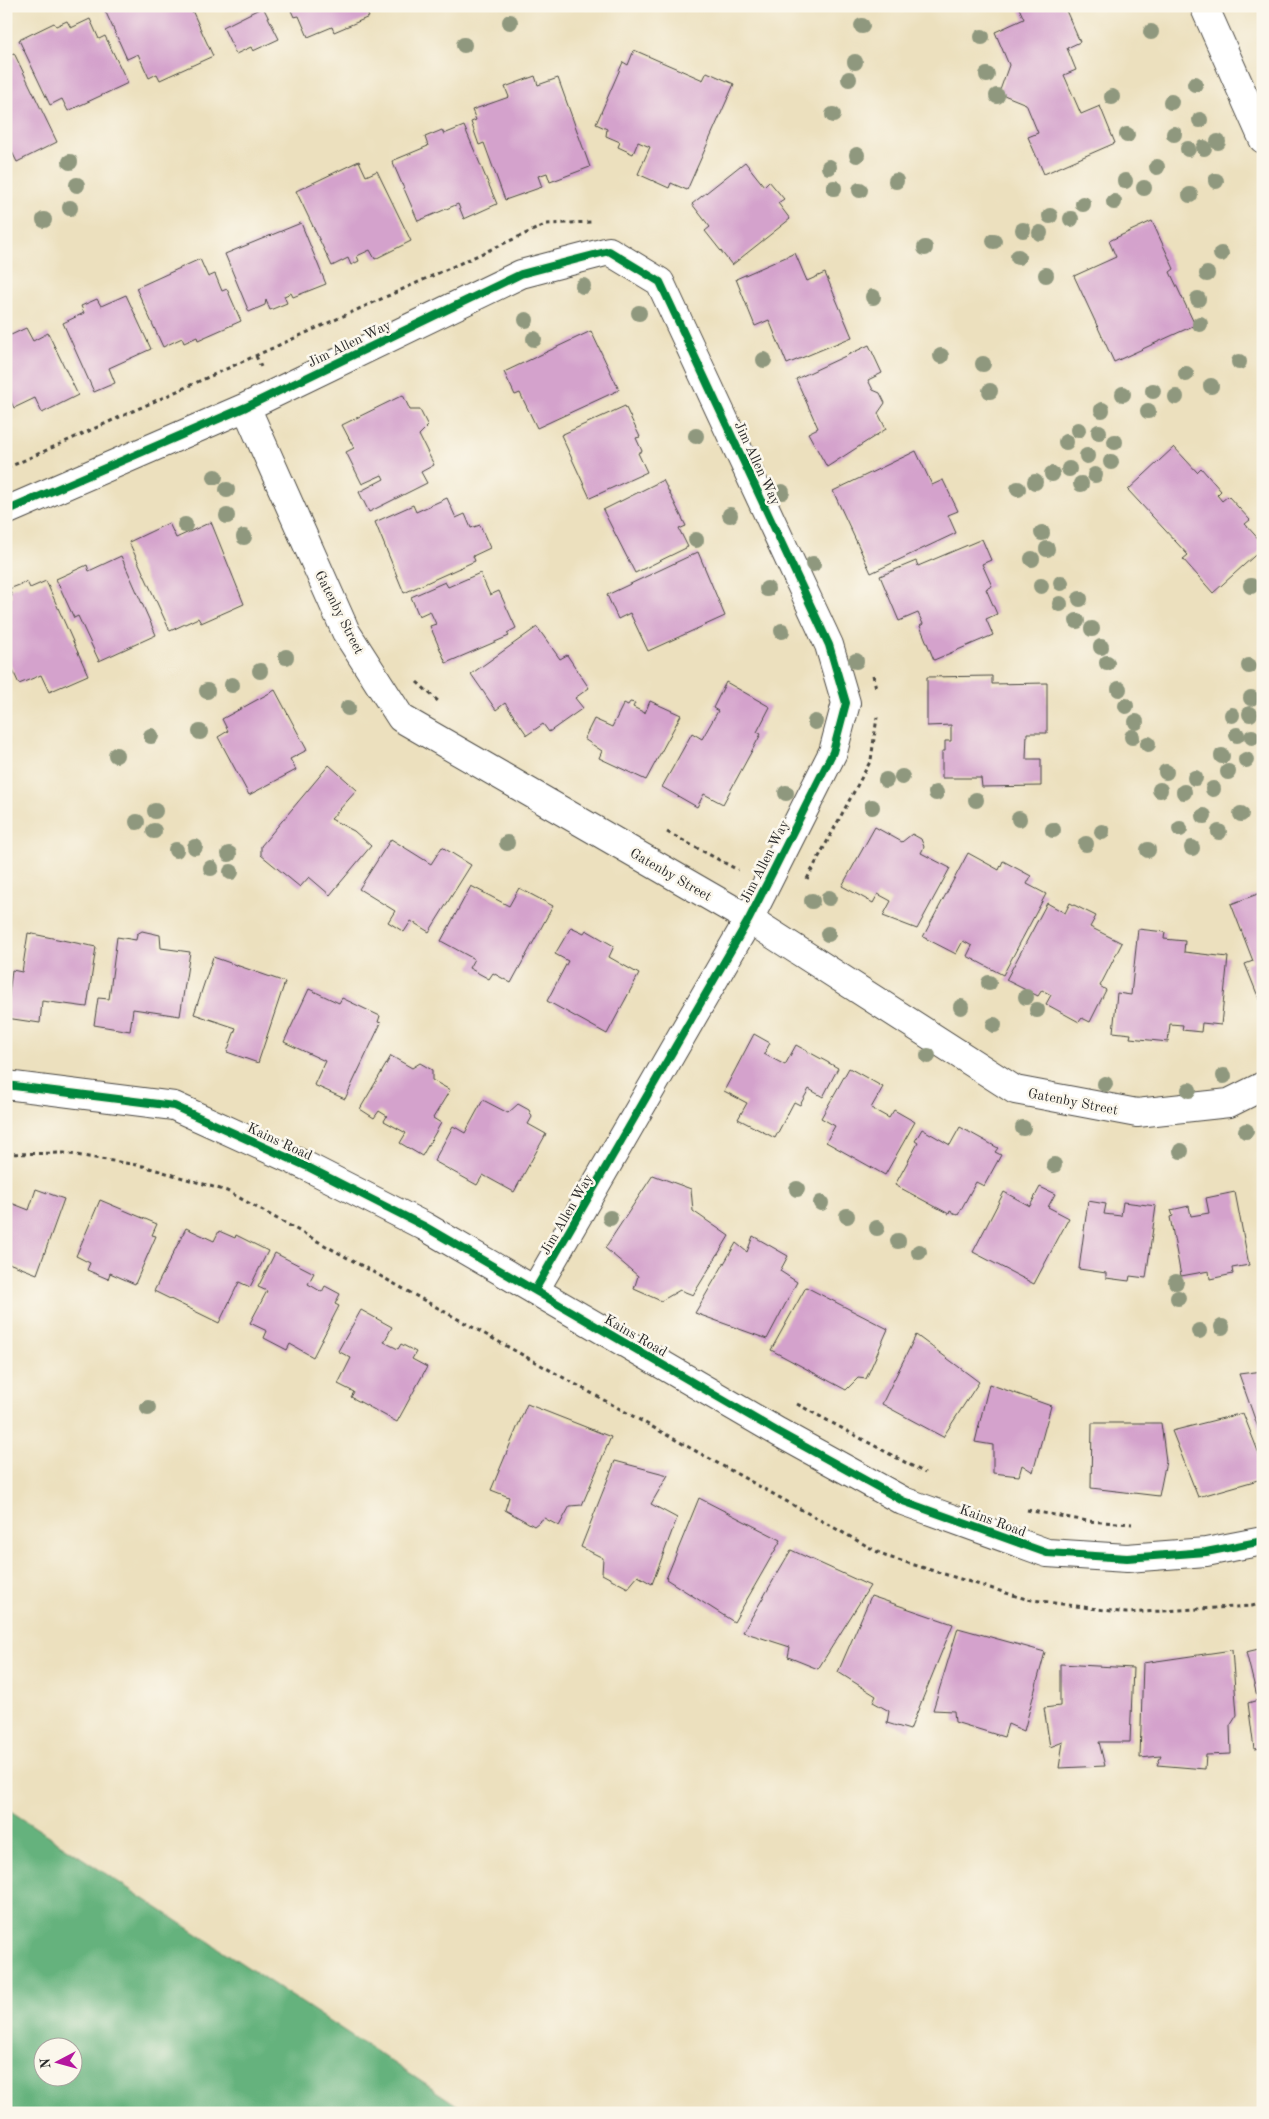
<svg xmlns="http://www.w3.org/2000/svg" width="1269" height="2119" viewBox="0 0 1269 2119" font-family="'Old Standard TT',serif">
<rect width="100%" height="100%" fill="#fbf7ec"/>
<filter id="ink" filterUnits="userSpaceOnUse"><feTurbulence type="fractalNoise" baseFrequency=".02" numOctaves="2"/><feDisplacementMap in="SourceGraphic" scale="10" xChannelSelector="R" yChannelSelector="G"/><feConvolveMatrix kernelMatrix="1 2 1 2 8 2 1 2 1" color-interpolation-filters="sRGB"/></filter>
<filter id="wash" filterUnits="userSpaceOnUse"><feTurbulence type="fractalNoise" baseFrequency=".0096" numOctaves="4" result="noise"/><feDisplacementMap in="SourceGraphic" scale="20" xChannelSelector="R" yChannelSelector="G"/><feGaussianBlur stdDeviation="1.12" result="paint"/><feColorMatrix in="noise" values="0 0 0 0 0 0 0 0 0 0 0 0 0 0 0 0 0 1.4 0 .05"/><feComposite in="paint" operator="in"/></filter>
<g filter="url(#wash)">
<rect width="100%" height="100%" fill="#ece0be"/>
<!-- forest -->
<path fill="#65b27d" stroke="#486e54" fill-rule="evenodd" d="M6,1808L469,2113H6ZM42,2046H72V2076H42Z"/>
<g id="blocks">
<!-- building -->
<path fill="#d4a2cc" d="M103,6H190L213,56L160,80L157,74L149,78L138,54L127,59Z
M289,6H378L366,11L369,17L334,32L332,27L308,37L299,16L294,17Z
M1018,6H1064L1080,42L1067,48L1076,70L1064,75L1081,114L1100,106L1115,143L1044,174L1028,137L1038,133L1026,104L999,93L1009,65L995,32L1024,19Z
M263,7L279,39L253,51L251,47L236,54L223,27Z
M90,19L99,39L105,36L128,83L68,111L62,99L50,105L19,40L54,23L56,26L67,21L71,28Z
M634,50L703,80L707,72L734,84L687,190L671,183L669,188L638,174L650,147L638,142L633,154L618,147L620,142L606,136L607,129L596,124L623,62L628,65Z
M14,53L57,142L17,162L11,150L6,152V56Z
M535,76L538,85L558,78L590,167L550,182L547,173L538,176L542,187L505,200L484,143L479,145L471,122L476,120L472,110L509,97L505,87Z
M464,126L497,204L464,219L458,204L418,221L392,161L428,146L425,137L442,130L444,134Z
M359,161L366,176L377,171L411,241L375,259L370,250L357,256L359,261L351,265L348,258L332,266L296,191Z
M745,162L764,186L769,181L784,199L778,203L790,219L732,265L705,231L710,227L692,204Z
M1152,221L1174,269L1170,272L1195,325L1114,362L1074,276L1116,257L1109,241Z
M301,223L326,284L293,297L291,293L284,296L287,303L270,310L266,300L265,305L249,312L225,254Z
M795,253L807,281L825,273L852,337L787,364L769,320L755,326L736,279Z
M200,259L208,277L215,274L222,291L227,289L241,321L198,340L197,337L184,343L182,338L163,347L136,288Z
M126,295L151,349L109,368L115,383L94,392L63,323L84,313L81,306L97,299L101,306Z
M6,326L11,335L26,328L33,341L48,333L78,395L42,413L35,398L14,408L10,400L6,401Z
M591,331L619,390L537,428L520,393L515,395L504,372Z
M869,345L882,373L868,380L873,390L880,393L885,403L878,413L886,429L827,467L808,433L818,428L796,379Z
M403,395L410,410H420L428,426L419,435L434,465L421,472L427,483L369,512L359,492L384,479L382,475L362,484L346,452L354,448L342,425Z
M625,406L640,437L636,438L642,451L638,453L647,472L590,498L561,435Z
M1174,447L1197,472L1201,468L1221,491L1217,495L1222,501L1228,496L1250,520L1245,524L1263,544V548L1213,593L1183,559L1188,555L1128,490Z
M916,451L932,485L943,480L958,511L948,515L956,533L871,573L833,491Z
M663,480L686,526L679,529L688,547L635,573L603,510Z
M447,498L456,518L465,514L471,528L480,525L490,548L473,556L475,561L404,593L375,522L413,505L416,512Z
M211,522L244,604L201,623L198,618L170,631L129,542L169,523L176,538Z
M982,539L991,560L982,564L992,586L986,589L997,614L986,619L993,635L934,660L920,626L923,624L918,613L899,621L880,576L916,561L918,566Z
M698,552L725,616L648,651L630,613L618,619L607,595Z
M121,556L156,635L99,661L78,616L74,618L56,579L87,565L89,571Z
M480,573L490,595L499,591L516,628L507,633L509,636L446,663L430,626L436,624L430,611L419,616L411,597L445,582L448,587Z
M46,581L88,675L49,692L41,675L19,684L6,655V599L12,596L9,589L27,582L30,588Z
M537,627L560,659L567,655L589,688L575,698L583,708L549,732L543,724L527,735L505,703L496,710L471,674Z
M992,676V684L1047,683V733H1027L1026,759H1041V786L982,787L981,778H942V751H945V741H951V725L927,726V677Z
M726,682L770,707L757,732L761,734L723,804L704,794L697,807L662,787L692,733L702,739L718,711L713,708Z
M275,690L307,750L290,759L296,770L249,795L218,737L228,731L222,719Z
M650,701L681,715L646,780L599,758L602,751L584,739L594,719L612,727L624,703L628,705L630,702L635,703L633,707L645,713Z
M329,765L357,790L331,819L354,831L371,846L330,895L309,877L300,887L261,855V846Z
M875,827L902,842L912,834L921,839L924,847L921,853L950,868L917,929L883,916L891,901L878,894L873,903L842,886Z
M391,839L431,864L442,847L471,865L429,932L411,921L404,932L388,922L395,911L359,889Z
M968,853L999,870L1003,861L1031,876L1027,884L1046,894L1003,975L967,956L972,946L963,941L956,954L923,937Z
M471,886L509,906L519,888L553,906L511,983L493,973L489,979L469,968L474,959L441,941Z
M1263,892V998L1259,999L1245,964L1253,961L1231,904Z
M1047,903L1065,913L1070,903L1096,916L1090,927L1122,943L1100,986L1106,990L1090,1022L1082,1018L1079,1022L1046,1004L1051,995L1042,990L1038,996L1006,980Z
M571,927L584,933L586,930L614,946L609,957L639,974L607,1034L547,1001L568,961L555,954Z
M1138,929L1165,932L1164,939L1185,941L1184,952L1228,957L1221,1025L1202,1023L1201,1032L1182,1030L1183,1025L1170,1024L1168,1042L1130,1038L1131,1034L1113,1032L1117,993L1131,995Z
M142,931L160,935L161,948L190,952L180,1016L133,1009L130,1031L94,1025L98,998L109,999L117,937L136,940L137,934Z
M28,933L96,947L87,1007L42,1001L40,1023L6,1018L12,970L22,972Z
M213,957L285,982L258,1063L227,1052L236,1028L194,1014Z
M309,989L339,1003L342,998L380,1016L378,1022L381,1023L345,1099L314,1085L325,1061L284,1042Z
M754,1034L770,1043L764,1054L785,1065L796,1045L838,1068L823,1097L809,1089L800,1105L794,1102L775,1138L738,1119L747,1103L724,1091Z
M391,1056L412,1068L420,1063L432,1070V1080L450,1090L433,1118L441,1123L422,1156L400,1143L406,1133L384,1121L387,1116L379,1111L374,1118L360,1109Z
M849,1068L883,1087L871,1108L889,1118L894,1110L915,1122L885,1175L826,1142L835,1126L821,1118Z
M483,1100L508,1113L518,1104L529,1110L532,1117L528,1124L546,1134L514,1192L483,1175L477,1185L434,1161L453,1126L465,1133Z
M960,1127L998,1148L995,1152L1001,1155L984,1186L976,1182L958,1215L950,1211L949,1214L895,1185L918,1143L915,1141L922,1129L950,1145Z
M653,1175L691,1189L693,1211L729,1236L693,1295L680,1290L661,1301L634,1289L638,1276L605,1248Z
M1040,1187L1055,1194L1048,1207L1069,1218L1034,1284L973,1252L1004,1192L1030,1206Z
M36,1189L64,1199L37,1274L6,1262V1201L29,1210Z
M1235,1192L1249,1265L1232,1268L1233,1274L1210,1279L1209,1271L1181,1276L1170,1217L1173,1216L1171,1210L1189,1206L1191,1216L1209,1213L1206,1198Z
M100,1200L157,1224L152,1235L156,1236L135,1284L110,1273L108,1279L87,1270L90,1263L76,1256Z
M1088,1201L1106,1204L1104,1214L1121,1216L1123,1202L1156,1206L1146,1278L1130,1276L1129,1281L1106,1278V1273L1079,1269Z
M186,1228L214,1241L219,1231L235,1238L236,1235L268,1251L250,1287L239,1282L219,1323L154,1291Z
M753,1236L788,1256L780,1271L797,1282L767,1339L695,1313L736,1243L747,1252Z
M275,1253L314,1273L308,1284L322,1292L325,1286L340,1294L335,1304L339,1306L313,1357L290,1344L287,1350L264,1338L267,1331L250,1323L267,1291L258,1287Z
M806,1287L888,1329L866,1379L858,1378L846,1390L771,1350Z
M361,1310L392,1327L384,1342L398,1349L401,1344L416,1352L412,1359L427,1367L397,1422L351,1397L354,1392L338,1384L351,1358L338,1351Z
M916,1335L979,1382L943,1437L882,1404Z
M1263,1371V1439H1262L1239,1374Z
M989,1384L1051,1406L1033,1472L1022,1465L1019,1476L993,1473V1445L975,1442Z
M527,1404L611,1437L582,1505L570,1506L559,1526L544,1518L534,1526L505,1510L509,1497L491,1490Z
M1243,1413L1263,1464L1258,1480L1198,1497L1172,1431Z
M1092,1423H1161L1166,1461L1159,1496L1091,1488Z
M615,1461L668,1475L651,1504L677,1518L652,1584L638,1576L628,1588L602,1574L603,1558L581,1547Z
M699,1498L781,1540L734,1622L666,1579Z
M791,1550L870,1586L818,1669L788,1657L790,1647L743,1632Z
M871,1596L953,1624L910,1730L887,1723L889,1711L873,1702L876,1696L838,1672Z
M958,1628L1045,1652L1024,1731L1008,1724L1004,1737L955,1722L954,1711L933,1710Z
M1263,1648V1748L1254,1749L1248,1703L1258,1700L1246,1652Z
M1232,1650L1237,1715L1230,1726L1231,1754L1206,1755L1205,1769L1157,1765L1161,1756L1140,1758L1143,1663Z
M1060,1664L1133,1668L1130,1742H1099L1105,1766L1059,1768L1063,1742L1050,1747L1044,1708L1060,1706Z"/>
</g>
</g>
<g filter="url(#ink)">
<use href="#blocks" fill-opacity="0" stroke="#484641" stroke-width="1"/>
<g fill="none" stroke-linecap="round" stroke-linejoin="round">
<!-- minor casing -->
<g stroke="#484641" stroke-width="30">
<path id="minor" d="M1204,6L1263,139
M246,407L346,632L401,718L749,919L1015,1090L1137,1113L1229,1103L1263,1086
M6,511L246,407L521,274L609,251L660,282L829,645L846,703L833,752L749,919L535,1290"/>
</g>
<!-- tertiary casing -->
<g stroke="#484641" stroke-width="30">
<path id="tertiary" d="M6,1085L174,1106L306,1166L424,1226L778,1432L903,1501L1047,1553L1127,1558L1206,1552L1263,1541"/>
</g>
<!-- path -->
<path stroke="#484641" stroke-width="3" stroke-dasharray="4 4" stroke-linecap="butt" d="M256,356L261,367
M7,468L547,224L591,222
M873,675L876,688
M417,682L438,701
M667,832L738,870
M807,879L871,760L877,717
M6,1154L64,1153L143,1166L227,1191L885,1556L1026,1599L1126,1613L1252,1606L1263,1603
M797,1404L925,1473
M1027,1510L1087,1521L1132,1524"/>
<!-- minor -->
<use href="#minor" stroke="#fff" stroke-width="28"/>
<!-- tertiary -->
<use href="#tertiary" stroke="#fff" stroke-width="28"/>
<!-- cycleway casing -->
<g stroke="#fbf7ec" stroke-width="11">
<path id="cycleway" d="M6,511L246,407L521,274L609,251L660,282L829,645L846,703L833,752L749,919L535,1290
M6,1085L174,1106L306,1166L424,1226L778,1432L903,1501L1047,1553L1127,1558L1206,1552L1263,1541"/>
</g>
<!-- cycleway -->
<use href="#cycleway" stroke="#00873e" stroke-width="8"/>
</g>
<!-- trees -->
<g fill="#8f987e">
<circle cx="510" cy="22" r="8"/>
<circle cx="862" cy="26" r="8"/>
<circle cx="1151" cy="32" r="8"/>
<circle cx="982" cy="37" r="8"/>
<circle cx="464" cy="45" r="8"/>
<circle cx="855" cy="62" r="8"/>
<circle cx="987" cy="75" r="8"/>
<circle cx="849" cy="79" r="8"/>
<circle cx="1195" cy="84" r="8"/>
<circle cx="997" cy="96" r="8"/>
<circle cx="1112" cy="97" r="8"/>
<circle cx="1171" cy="102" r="8"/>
<circle cx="833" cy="115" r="8"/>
<circle cx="1200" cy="120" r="8"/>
<circle cx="1174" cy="134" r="8"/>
<circle cx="1127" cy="135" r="8"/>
<circle cx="1218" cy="142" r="8"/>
<circle cx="1204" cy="148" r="8"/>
<circle cx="1188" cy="149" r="8"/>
<circle cx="857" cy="155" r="8"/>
<circle cx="70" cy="162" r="8"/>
<circle cx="829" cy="167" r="8"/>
<circle cx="1157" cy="167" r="8"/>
<circle cx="896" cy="181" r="8"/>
<circle cx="1125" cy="181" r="8"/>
<circle cx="1216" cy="181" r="8"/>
<circle cx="77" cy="185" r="8"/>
<circle cx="834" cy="188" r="8"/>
<circle cx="1144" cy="188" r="8"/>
<circle cx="860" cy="190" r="8"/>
<circle cx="1190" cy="195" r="8"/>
<circle cx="1114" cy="202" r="8"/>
<circle cx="1083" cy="204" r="8"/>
<circle cx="70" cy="208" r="8"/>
<circle cx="1050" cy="216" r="8"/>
<circle cx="1071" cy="219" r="8"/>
<circle cx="44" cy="220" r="8"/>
<circle cx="1023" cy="230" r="8"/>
<circle cx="1040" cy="233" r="8"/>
<circle cx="994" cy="241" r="8"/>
<circle cx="925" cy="248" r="8"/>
<circle cx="1221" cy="254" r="8"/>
<circle cx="1018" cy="257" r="8"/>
<circle cx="1207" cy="274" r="8"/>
<circle cx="1046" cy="275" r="8"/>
<circle cx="583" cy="286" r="8"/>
<circle cx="873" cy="297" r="8"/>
<circle cx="1198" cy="299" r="8"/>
<circle cx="639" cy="313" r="8"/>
<circle cx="526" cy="320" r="8"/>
<circle cx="1200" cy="324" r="8"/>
<circle cx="534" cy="339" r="8"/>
<circle cx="941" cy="356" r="8"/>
<circle cx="764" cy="360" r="8"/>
<circle cx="1239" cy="362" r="8"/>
<circle cx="983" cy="364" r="8"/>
<circle cx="1186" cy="374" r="8"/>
<circle cx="1211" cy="386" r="8"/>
<circle cx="990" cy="391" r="8"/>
<circle cx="1153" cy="391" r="8"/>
<circle cx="1123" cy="394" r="8"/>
<circle cx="1176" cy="397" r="8"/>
<circle cx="1102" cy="410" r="8"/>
<circle cx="1148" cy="411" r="8"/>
<circle cx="1078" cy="430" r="8"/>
<circle cx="1099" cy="432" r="8"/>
<circle cx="696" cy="436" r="8"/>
<circle cx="1066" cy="442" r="8"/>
<circle cx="1115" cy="442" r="8"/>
<circle cx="1087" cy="456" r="8"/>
<circle cx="1111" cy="462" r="8"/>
<circle cx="1069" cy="469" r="8"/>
<circle cx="1052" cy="474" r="8"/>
<circle cx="1095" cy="475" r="8"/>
<circle cx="215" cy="477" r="8"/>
<circle cx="1035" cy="482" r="8"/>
<circle cx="1081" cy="484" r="8"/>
<circle cx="1018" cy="489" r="8"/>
<circle cx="227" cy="490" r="8"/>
<circle cx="782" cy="492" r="8"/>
<circle cx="730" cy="515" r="8"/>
<circle cx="227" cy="516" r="8"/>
<circle cx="185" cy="525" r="8"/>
<circle cx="1042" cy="533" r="8"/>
<circle cx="244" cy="537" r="8"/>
<circle cx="696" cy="540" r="8"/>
<circle cx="1047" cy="549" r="8"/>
<circle cx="1032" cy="559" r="8"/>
<circle cx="813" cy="564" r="8"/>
<circle cx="1061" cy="583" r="8"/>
<circle cx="1041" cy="586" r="8"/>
<circle cx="1251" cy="586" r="8"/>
<circle cx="767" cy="589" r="8"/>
<circle cx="1080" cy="599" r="8"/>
<circle cx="1060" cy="604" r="8"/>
<circle cx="1077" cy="621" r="8"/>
<circle cx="1092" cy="629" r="8"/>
<circle cx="782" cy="631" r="8"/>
<circle cx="1101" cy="647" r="8"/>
<circle cx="286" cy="657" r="8"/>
<circle cx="856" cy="661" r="8"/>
<circle cx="1107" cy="663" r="8"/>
<circle cx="1249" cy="666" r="8"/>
<circle cx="260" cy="671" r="8"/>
<circle cx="232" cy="685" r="8"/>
<circle cx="1119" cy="689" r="8"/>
<circle cx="207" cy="691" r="8"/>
<circle cx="1251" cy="698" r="8"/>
<circle cx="1126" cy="706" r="8"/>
<circle cx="348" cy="708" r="8"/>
<circle cx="1250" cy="714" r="8"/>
<circle cx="1232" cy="715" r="8"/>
<circle cx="815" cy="722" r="8"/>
<circle cx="1136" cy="722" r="8"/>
<circle cx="200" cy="732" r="8"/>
<circle cx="1237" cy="735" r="8"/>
<circle cx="151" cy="736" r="8"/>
<circle cx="1132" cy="737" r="8"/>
<circle cx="1252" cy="737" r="8"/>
<circle cx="1148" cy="744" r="8"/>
<circle cx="116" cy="755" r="8"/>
<circle cx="1222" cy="756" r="8"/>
<circle cx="1246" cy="760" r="8"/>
<circle cx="1166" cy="772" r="8"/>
<circle cx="1228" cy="772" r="8"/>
<circle cx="902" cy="777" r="8"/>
<circle cx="1195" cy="778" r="8"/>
<circle cx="886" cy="780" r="8"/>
<circle cx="1213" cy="789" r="8"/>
<circle cx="1160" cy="790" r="8"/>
<circle cx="1184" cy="792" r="8"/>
<circle cx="786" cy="793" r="8"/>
<circle cx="936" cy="793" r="8"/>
<circle cx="976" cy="800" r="8"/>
<circle cx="872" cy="807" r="8"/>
<circle cx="155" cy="811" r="8"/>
<circle cx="1241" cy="814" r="8"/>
<circle cx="1204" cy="816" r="8"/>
<circle cx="1019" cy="819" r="8"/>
<circle cx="137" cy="822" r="8"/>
<circle cx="1180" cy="829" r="8"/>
<circle cx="1053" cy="830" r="8"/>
<circle cx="154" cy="831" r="8"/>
<circle cx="1102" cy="832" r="8"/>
<circle cx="1219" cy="832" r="8"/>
<circle cx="507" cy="843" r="8"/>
<circle cx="1086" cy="844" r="8"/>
<circle cx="195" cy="847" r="8"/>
<circle cx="1192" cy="848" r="8"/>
<circle cx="176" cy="850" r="8"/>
<circle cx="1148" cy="850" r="8"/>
<circle cx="229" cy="854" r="8"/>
<circle cx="211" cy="868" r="8"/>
<circle cx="231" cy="872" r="8"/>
<circle cx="829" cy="898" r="8"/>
<circle cx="812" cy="901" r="8"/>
<circle cx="828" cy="934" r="8"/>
<circle cx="989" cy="983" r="8"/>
<circle cx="1026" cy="997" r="8"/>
<circle cx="961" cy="1007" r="8"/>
<circle cx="1037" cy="1010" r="8"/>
<circle cx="994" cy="1025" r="8"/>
<circle cx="928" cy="1056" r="8"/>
<circle cx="1224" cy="1076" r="8"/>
<circle cx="1105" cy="1084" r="8"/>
<circle cx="1189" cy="1090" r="8"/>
<circle cx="1023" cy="1128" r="8"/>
<circle cx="1246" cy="1131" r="8"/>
<circle cx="1181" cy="1151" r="8"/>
<circle cx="1054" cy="1165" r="8"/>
<circle cx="797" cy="1189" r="8"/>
<circle cx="821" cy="1203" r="8"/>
<circle cx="847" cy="1216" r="8"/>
<circle cx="610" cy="1218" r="8"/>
<circle cx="877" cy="1228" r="8"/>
<circle cx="898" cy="1241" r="8"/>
<circle cx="919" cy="1252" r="8"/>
<circle cx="1176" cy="1282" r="8"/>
<circle cx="1178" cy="1298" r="8"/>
<circle cx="1222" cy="1327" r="8"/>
<circle cx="1199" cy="1331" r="8"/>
<circle cx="148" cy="1408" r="8"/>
</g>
</g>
<g text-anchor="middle" stroke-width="5" stroke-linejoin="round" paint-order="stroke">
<!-- street labels -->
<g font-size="14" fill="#2b2b2b" stroke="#fbf7ec">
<text transform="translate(349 343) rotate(-26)" y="5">Jim Allen Way</text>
<text transform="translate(758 463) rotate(65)" y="5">Jim Allen Way</text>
<text transform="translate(340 612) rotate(63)" y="5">Gatenby Street</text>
<text transform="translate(764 861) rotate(-63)" y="5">Jim Allen Way</text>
<text transform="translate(671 874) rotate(30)" y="5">Gatenby Street</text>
<text transform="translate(1073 1101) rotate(11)" y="5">Gatenby Street</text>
<text transform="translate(280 1141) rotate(25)" y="5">Kains Road</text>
<text transform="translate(566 1214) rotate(-60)" y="5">Jim Allen Way</text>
<text transform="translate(636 1335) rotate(30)" y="5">Kains Road</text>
<text transform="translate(993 1520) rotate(20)" y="5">Kains Road</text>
</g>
</g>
<!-- margin -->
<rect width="1269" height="2119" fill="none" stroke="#fbf7ec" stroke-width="25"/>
<!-- north arrow -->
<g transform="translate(58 2062) rotate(264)"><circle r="24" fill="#fbf7ec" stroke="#a8a59f"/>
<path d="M0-4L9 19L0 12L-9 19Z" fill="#b5179e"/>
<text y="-8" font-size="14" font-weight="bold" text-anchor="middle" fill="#2b2b2b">N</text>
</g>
</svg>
